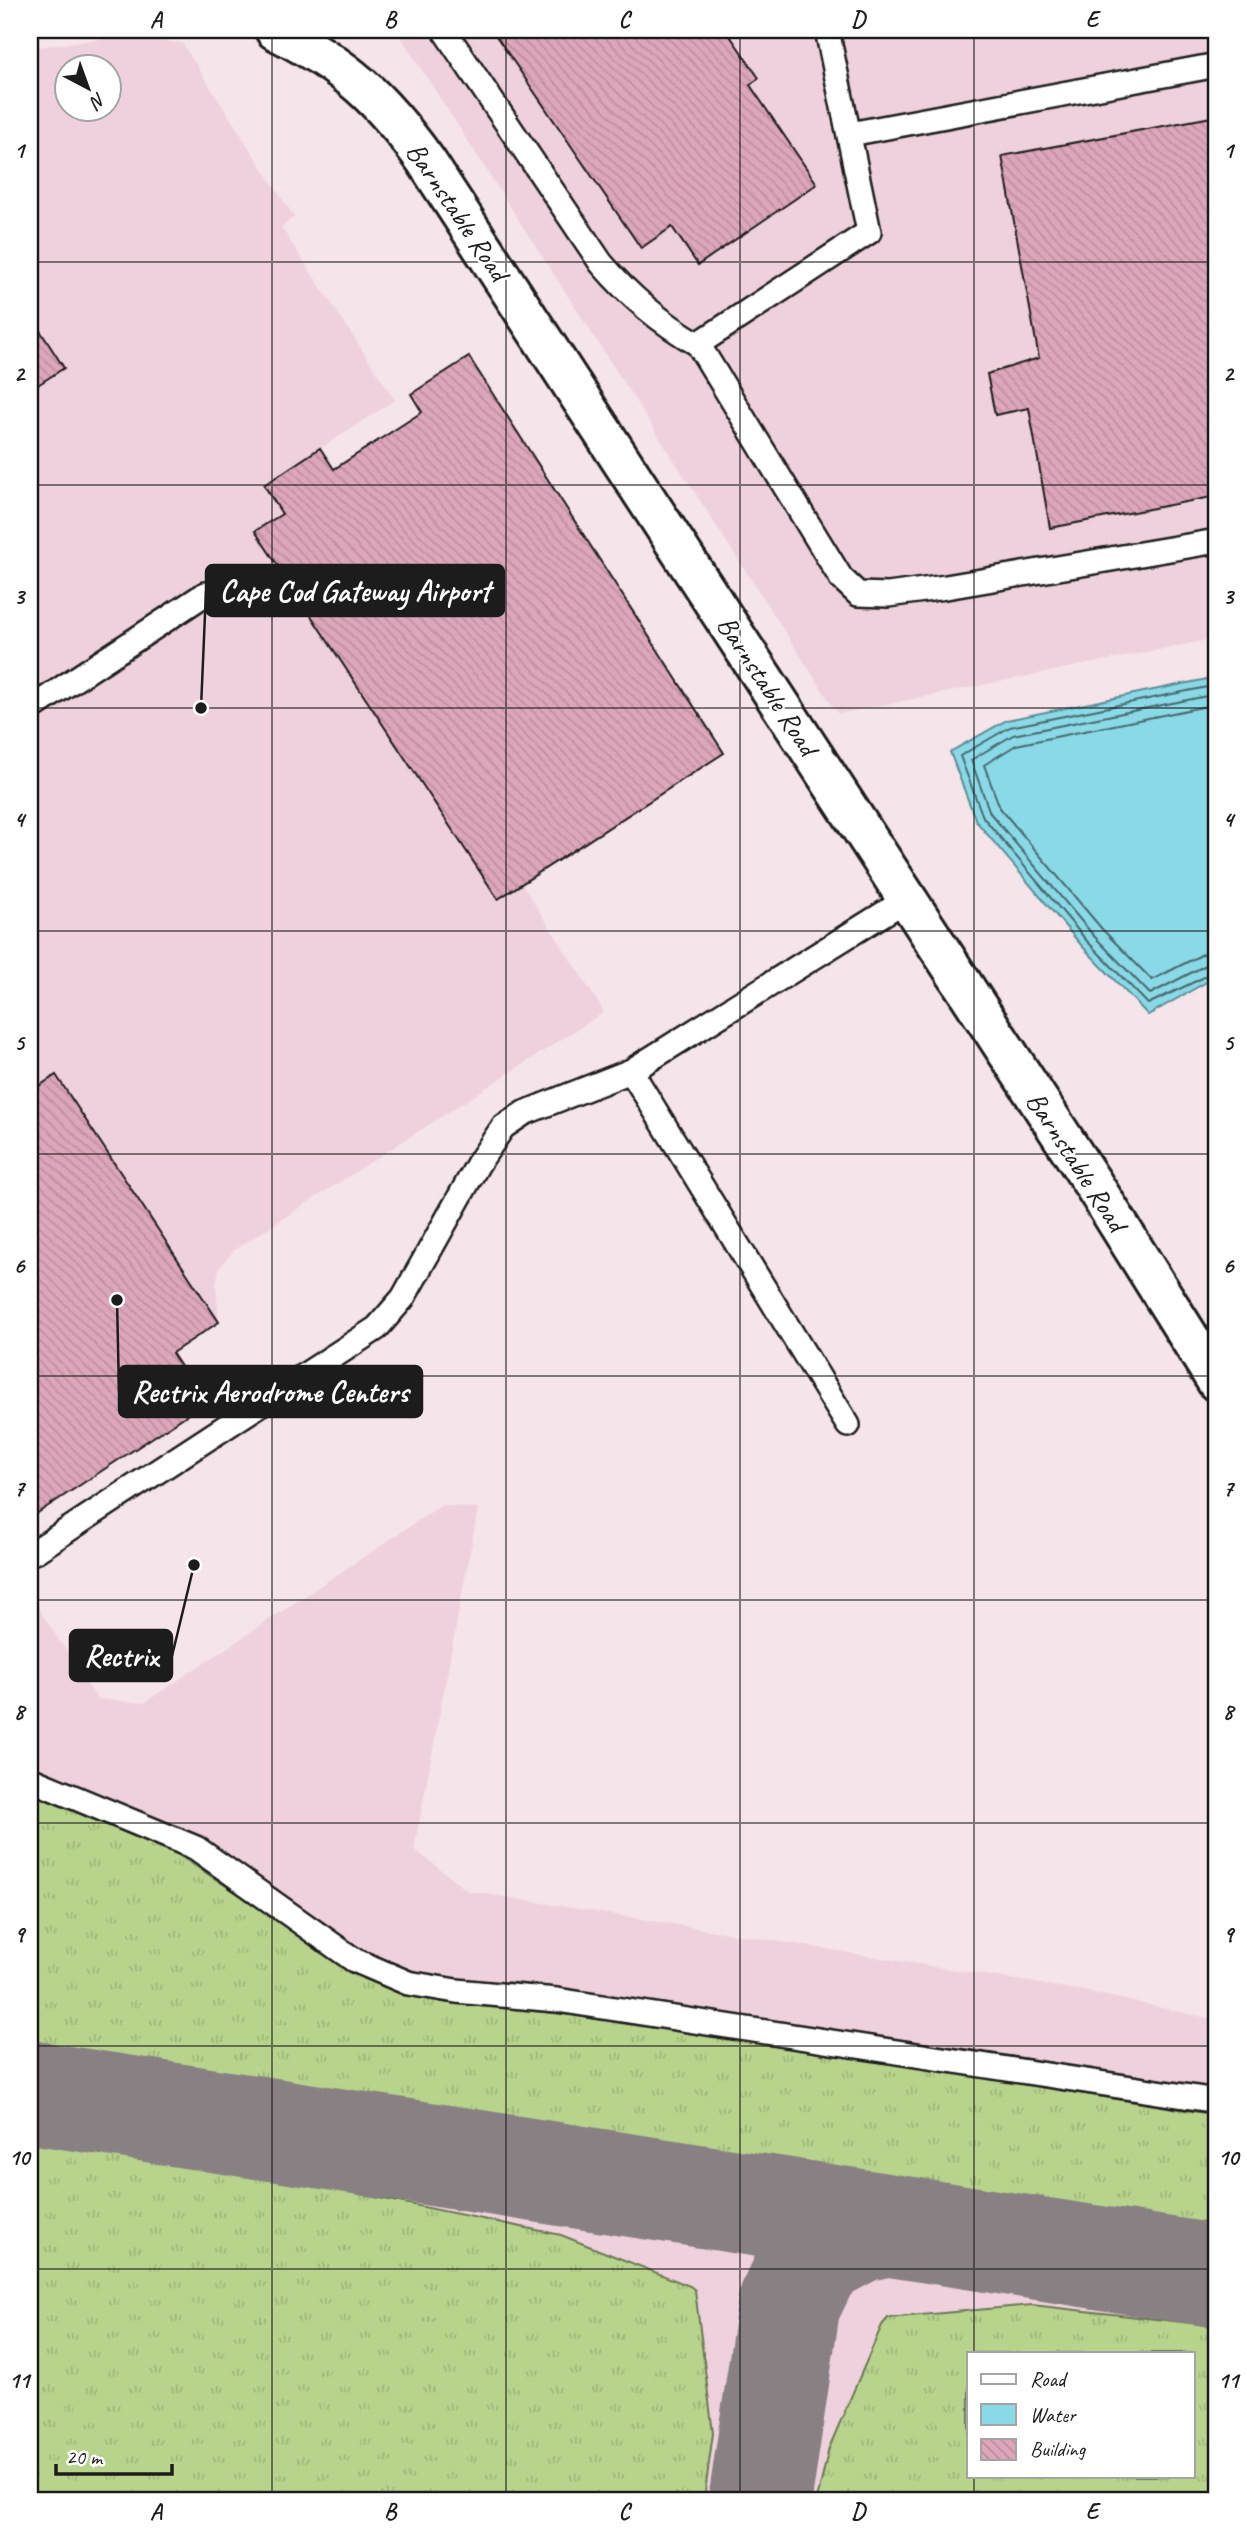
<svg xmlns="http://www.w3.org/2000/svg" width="1247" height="2530" viewBox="0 0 1247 2530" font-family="Caveat,sans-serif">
<defs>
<pattern id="grass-tufts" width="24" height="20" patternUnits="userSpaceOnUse" patternTransform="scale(1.75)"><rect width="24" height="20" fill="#b8d48c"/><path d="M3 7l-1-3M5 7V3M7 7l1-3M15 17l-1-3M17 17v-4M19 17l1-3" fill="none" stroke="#9eb578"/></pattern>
<pattern id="building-back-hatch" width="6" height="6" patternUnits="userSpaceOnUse" patternTransform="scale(1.75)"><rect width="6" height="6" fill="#dda6ba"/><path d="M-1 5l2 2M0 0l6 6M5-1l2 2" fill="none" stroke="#bd8e9f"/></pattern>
</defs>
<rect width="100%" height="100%" fill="#f5e4ea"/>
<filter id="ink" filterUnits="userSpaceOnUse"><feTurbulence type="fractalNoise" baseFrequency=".0143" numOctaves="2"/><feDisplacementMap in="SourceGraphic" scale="14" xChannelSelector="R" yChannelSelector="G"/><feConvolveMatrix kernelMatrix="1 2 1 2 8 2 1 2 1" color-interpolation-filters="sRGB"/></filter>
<g filter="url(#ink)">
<!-- built -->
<path fill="#eed1dc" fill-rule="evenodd" d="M396,30H1217V638L838,714Z
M117,37L182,43L294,217L281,227L395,400L264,485L282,514L256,531L498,899L522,884L604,1012L234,1250L219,1268L216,1284L219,1322L172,1354L205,1403L30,1518V48ZM66,66H108V108H66Z
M442,1505L478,1509L414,1849L468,1891L1084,1991L1217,2020V2500H30V1595L97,1699L144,1703ZM969,2353H1193V2476H969Z"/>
<!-- grass -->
<path fill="url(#grass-tufts)" stroke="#6a7854" stroke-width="2" fill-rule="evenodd" d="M30,1793L155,1840L377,1983L442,2002L573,2015L753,2041L1217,2115V2227L700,2150L30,2043Z
M30,2136L221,2166L561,2235L690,2286L695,2290L713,2433L704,2500H30Z
M1032,2305L1217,2326V2500H817L829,2448L882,2325L888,2318ZM969,2353H1193V2476H969Z"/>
<!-- water -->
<path fill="#89d9e7" stroke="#5d8d96" stroke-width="2" d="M1217,677V976L1148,1015L1082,946L976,821L950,752L1007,720Z"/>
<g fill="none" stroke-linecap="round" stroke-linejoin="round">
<!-- shore -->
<path stroke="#48686d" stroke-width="2" d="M1217,685L1010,727L960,756L983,817L1087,941L1148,1004L1217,971
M1217,694L1013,735L971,760L990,813L1094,936L1150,994L1208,964L1217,962
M1217,704L1016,745L984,765L1000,808L1102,929L1152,980L1203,954L1217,951"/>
<!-- taxiway -->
<path stroke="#888083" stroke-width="103" d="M30,2092L1217,2276
M760,2500L789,2304L808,2265L822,2251L859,2231L886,2225"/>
</g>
<!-- building -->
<path fill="url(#building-back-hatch)" stroke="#1c1c1c" stroke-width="2" d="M492,30H726L759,78L750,85L817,184L698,265L672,227L641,248Z
M1217,116V496L1050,528L1029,408L995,415L987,374L1039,358L1002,156Z
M30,315L64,368L30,390Z
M469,357L724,753L498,899L255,531L282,514L264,485L320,448L334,469L422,412L411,394Z
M56,1075L219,1322L172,1353L205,1403L30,1518V1092Z"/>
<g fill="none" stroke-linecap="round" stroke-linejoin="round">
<!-- service casing -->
<g stroke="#1c1c1c" stroke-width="28">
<path id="service" d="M444,30L601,263C629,296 661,323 698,344L841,578L858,594L888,595L946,587L1217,541
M850,134L1217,65
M698,344L869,232L827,30
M30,709L205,594
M631,1071L848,1425
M34,1552L377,1328L403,1298L478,1164L503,1127L524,1113L631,1071L907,899
M30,1779L196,1848L354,1960L408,1983L456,1991L557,2000L1217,2101"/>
</g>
<!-- minor casing -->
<g stroke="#1c1c1c" stroke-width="44">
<path id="minor" d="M275,30C346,66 380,97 426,161L1093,1184L1217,1382"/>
</g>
<!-- service -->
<use href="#service" stroke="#fff" stroke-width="23"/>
<!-- minor -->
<use href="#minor" stroke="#fff" stroke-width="38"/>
</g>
</g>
<!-- grid -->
<path fill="none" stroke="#1c1c1c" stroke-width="2" stroke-opacity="0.55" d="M272,30V2500M506,30V2500M740,30V2500M974,30V2353M30,262H1217M30,485H1217M30,708H1217M30,931H1217M30,1154H1217M30,1376H1217M30,1600H1217M30,1823H1217M30,2046H1217M30,2269H1217M974,2476V2500"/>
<g text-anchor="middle" stroke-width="5" stroke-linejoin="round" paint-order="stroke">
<!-- street labels -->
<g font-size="28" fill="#1c1c1c" stroke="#fff">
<text transform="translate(458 211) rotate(56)" y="10">Barnstable Road</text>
<text transform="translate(768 685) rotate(57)" y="10">Barnstable Road</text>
<text transform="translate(1077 1161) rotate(57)" y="10">Barnstable Road</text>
</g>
</g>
<!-- callouts -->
<path fill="none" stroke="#1c1c1c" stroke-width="2.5" d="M201 708L206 591M117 1300L119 1392M194 1565L172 1656"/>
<g fill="#1c1c1c" stroke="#fff" stroke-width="2.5">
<circle cx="201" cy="708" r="7"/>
<circle cx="117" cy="1300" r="7"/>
<circle cx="194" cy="1565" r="7"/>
</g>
<g fill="#1c1c1c" stroke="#1c1c1c" stroke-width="2.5">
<rect x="206" y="565" width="298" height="51" rx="7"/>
<rect x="119" y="1366" width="303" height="51" rx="7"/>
<rect x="70" y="1630" width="102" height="51" rx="7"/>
</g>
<g font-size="30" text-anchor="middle" font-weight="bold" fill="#fff">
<text x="355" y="601">Cape Cod Gateway Airport</text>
<text x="270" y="1402">Rectrix Aerodrome Centers</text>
<text x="121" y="1666">Rectrix</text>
</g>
<!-- margin -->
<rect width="1247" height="2530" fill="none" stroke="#fff" stroke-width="77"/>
<!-- legend -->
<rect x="967" y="2352" width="228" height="126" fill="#ffffff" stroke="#a4a4a4" stroke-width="2"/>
<rect x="981" y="2374" width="35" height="10" fill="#ffffff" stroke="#a4a4a4" stroke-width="2"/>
<text x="1030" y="2386" font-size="21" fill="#1c1c1c">Road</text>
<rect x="981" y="2404" width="35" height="21" fill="#89d9e7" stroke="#a4a4a4" stroke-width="2"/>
<text x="1030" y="2422" font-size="21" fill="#1c1c1c">Water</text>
<rect x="981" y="2439" width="35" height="21" fill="url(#building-back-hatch)" stroke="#a4a4a4" stroke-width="2"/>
<text x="1030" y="2456" font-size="21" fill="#1c1c1c">Building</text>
<!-- north arrow -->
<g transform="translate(88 88) rotate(139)"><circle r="33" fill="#ffffff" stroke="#a4a4a4" stroke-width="2"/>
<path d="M0-5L12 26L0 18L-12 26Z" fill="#1c1c1c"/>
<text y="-10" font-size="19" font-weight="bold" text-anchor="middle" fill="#1c1c1c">N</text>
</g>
<!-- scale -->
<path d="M56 2464v10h116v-10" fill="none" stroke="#1c1c1c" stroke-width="3.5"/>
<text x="66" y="2464" font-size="21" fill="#1c1c1c" stroke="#ffffff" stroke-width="5" paint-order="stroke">20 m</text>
<rect x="38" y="38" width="1170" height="2454" fill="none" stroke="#1c1c1c" stroke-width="2.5"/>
<g font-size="23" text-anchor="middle" font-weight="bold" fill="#1c1c1c">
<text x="156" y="27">A</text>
<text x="390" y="27">B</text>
<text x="624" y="27">C</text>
<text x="858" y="27">D</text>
<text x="1092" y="27">E</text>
<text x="19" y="158">1</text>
<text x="1228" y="158">1</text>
<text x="19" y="381">2</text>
<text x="1228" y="381">2</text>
<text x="19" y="604">3</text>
<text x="1228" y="604">3</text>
<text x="19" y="827">4</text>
<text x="1228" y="827">4</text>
<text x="19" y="1050">5</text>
<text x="1228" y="1050">5</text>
<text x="19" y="1273">6</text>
<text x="1228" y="1273">6</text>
<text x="19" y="1496">7</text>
<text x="1228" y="1496">7</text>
<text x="19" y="1719">8</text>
<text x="1228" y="1719">8</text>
<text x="19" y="1942">9</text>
<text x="1228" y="1942">9</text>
<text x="19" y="2165">10</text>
<text x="1228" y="2165">10</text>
<text x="19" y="2388">11</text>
<text x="1228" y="2388">11</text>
<text x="156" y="2519">A</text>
<text x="390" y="2519">B</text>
<text x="624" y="2519">C</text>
<text x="858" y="2519">D</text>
<text x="1092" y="2519">E</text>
</g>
</svg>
